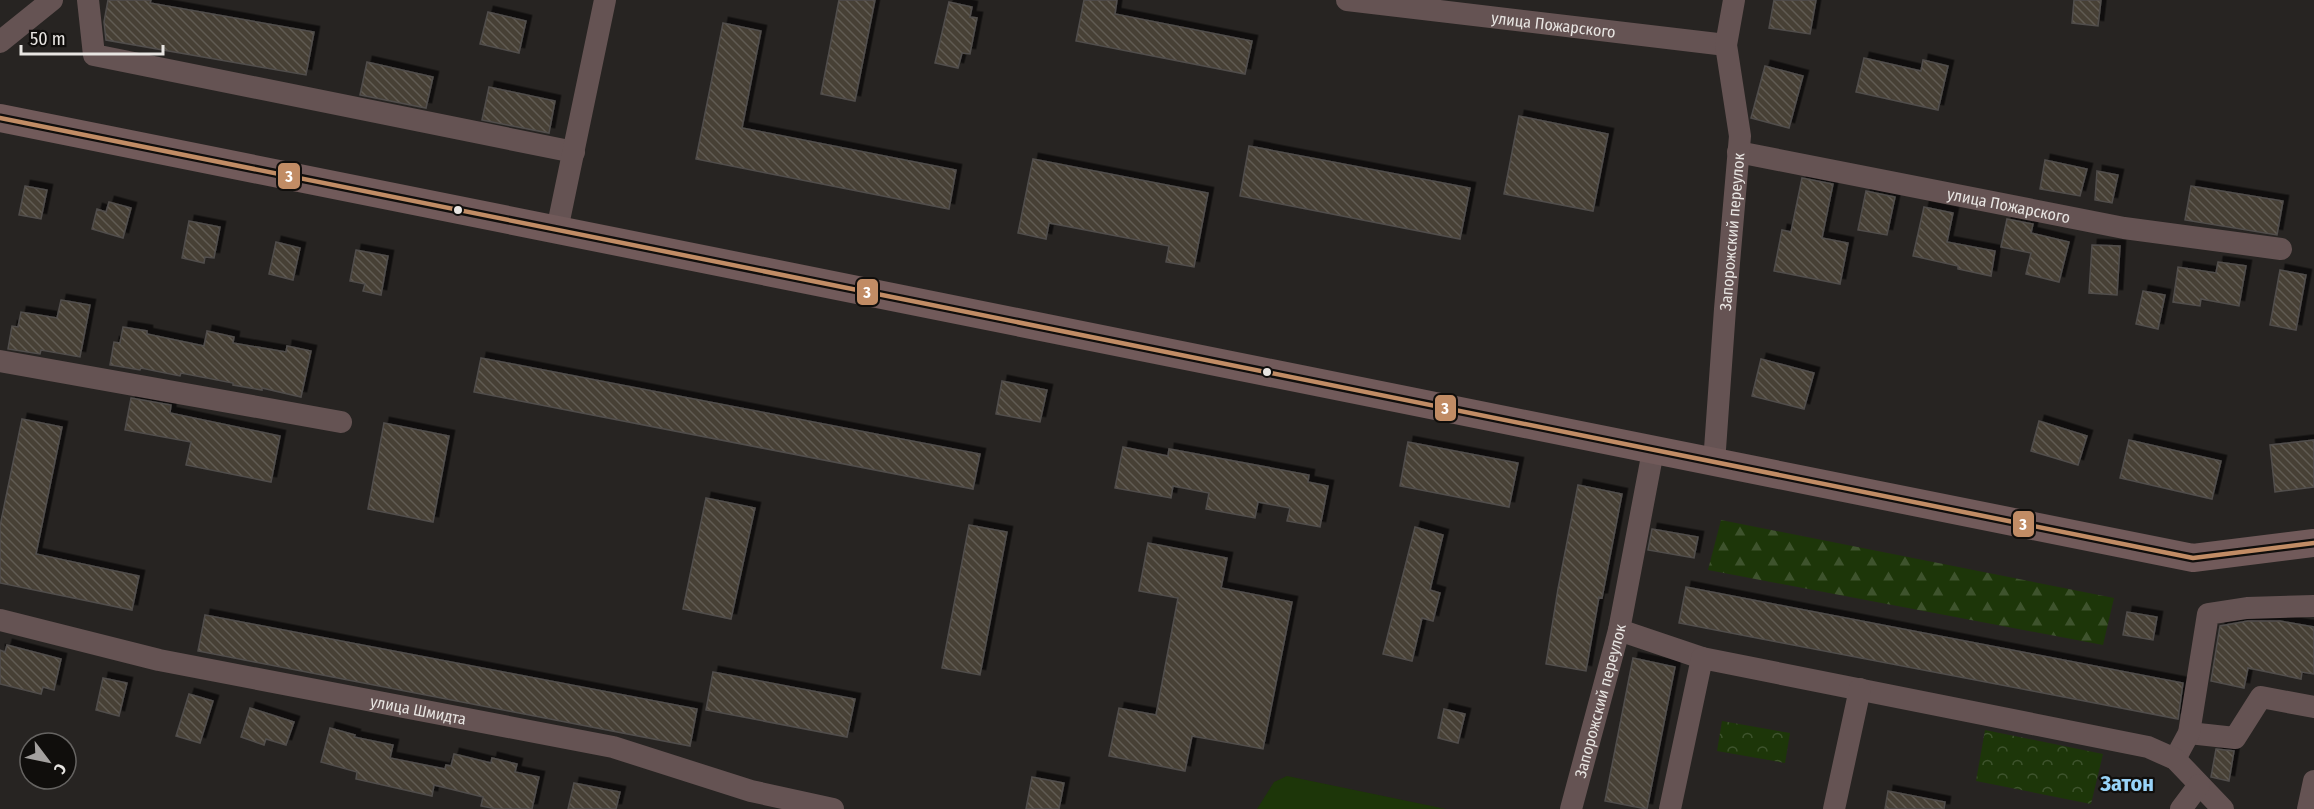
<svg xmlns="http://www.w3.org/2000/svg" width="2314" height="809" viewBox="0 0 2314 809" font-family="'Fira Sans Condensed',sans-serif">
<defs>
<pattern id="forest-firs" width="22" height="20" patternUnits="userSpaceOnUse" patternTransform="scale(1.5)"><rect width="22" height="20" fill="#1d3609"/><path d="M5 1l3.5 6h-7zM16 11l3.5 6h-7z" fill="#3e532d"/></pattern>
<pattern id="park-crowns" width="20" height="18" patternUnits="userSpaceOnUse" patternTransform="scale(1.5)"><rect width="20" height="18" fill="#1d3609"/><path d="M2 6a3 3 0 1 1 6 0M12 15a3 3 0 1 1 6 0" fill="none" stroke="#3e532d"/></pattern>
<pattern id="building-back-hatch" width="6" height="6" patternUnits="userSpaceOnUse" patternTransform="scale(1.5)"><rect width="6" height="6" fill="#463f35"/><path d="M-1 5l2 2M0 0l6 6M5-1l2 2" fill="none" stroke="#615b52"/></pattern>
<filter id="shadow"><feDropShadow dx="5.5" dy="-5.5" stdDeviation="0" flood-color="#0009"/></filter>
</defs>
<rect width="100%" height="100%" fill="#272422"/>
<!-- forest -->
<path fill="url(#forest-firs)" d="M1721,520L2114,598L2103,645L1708,570Z"/>
<!-- park -->
<path fill="url(#park-crowns)" d="M1722,721L1790,733L1785,763L1717,751Z
M1985,730L2103,754L2091,804L1976,781Z"/>
<!-- pitch -->
<path fill="#1d3609" d="M1287,776L1446,809H1257L1274,782Z"/>
<!-- building -->
<path fill="url(#building-back-hatch)" stroke="#514e4c" stroke-width="1.5" filter="url(#shadow)" d="M108,0H151L150,3L314,32L306,75L106,40L104,22Z
M839,0H875L855,101L821,94Z
M1084,0H1117L1115,14L1252,41L1245,74L1076,41Z
M1774,0H1816L1810,34L1769,28Z
M2074,0H2101L2098,26L2072,23Z
M949,2L972,7L970,17L977,18L970,54L962,53L958,68L935,63Z
M488,12L526,21L519,53L480,44Z
M723,23L761,31L742,128L956,170L949,209L696,159Z
M1864,58L1921,71L1923,60L1948,66L1938,110L1856,92Z
M367,62L433,77L426,108L360,95Z
M1765,66L1803,76L1789,128L1751,118Z
M489,87L555,101L549,133L482,120Z
M1519,116L1608,134L1593,211L1504,194Z
M1249,146L1470,188L1460,239L1240,196Z
M1033,159L1208,193L1194,267L1166,262L1169,246L1049,223L1046,239L1018,233Z
M2045,160L2087,169L2080,196L2040,189Z
M2097,171L2118,175L2112,203L2095,200Z
M1802,178L1833,184L1822,238L1848,243L1840,284L1774,271L1782,230L1791,232Z
M25,186L47,190L41,219L19,215Z
M2191,186L2283,201L2277,235L2185,220Z
M1866,191L1895,197L1887,235L1858,230Z
M109,202L131,208L123,238L92,229L97,209L106,212Z
M1924,207L1953,213L1947,242L1995,251L1991,276L1958,269V266L1913,256Z
M2007,219L2033,224L2031,233L2069,242L2059,282L2026,274L2031,253L2001,247Z
M189,221L220,227L214,258L205,257L204,263L182,258Z
M276,242L300,248L293,280L269,274Z
M2092,245L2120,246L2117,295L2089,293Z
M356,250L388,256L381,295L363,291L365,284L350,281Z
M2218,262L2246,266L2239,306L2201,299L2200,306L2173,302L2178,267L2216,273Z
M2280,270L2306,275L2296,330L2270,325Z
M2143,291L2165,295L2158,329L2136,324Z
M61,300L90,305L80,357L41,350L40,354L8,349L12,326L18,327L21,312L57,318Z
M123,327L147,331V334L204,346L207,331L234,337L233,343L286,352L287,346L311,351L301,397L262,388V390L233,385V383L181,373L180,376L141,368L140,370L110,365L114,342L120,343Z
M481,358L980,454L973,489L474,392Z
M1761,359L1814,373L1804,409L1752,396Z
M1002,381L1047,390L1040,422L996,414Z
M131,398L171,405L170,413L280,436L271,482L186,465L191,442L125,430Z
M22,419L62,427L36,554L139,576L132,610L0,583V526Z
M2039,421L2087,436L2078,465L2031,451Z
M384,423L449,436L433,522L368,509Z
M2129,440L2221,461L2212,499L2120,478Z
M2314,440V487L2275,492L2270,445Z
M1408,442L1518,463L1509,507L1400,486Z
M1123,447L1168,456L1169,449L1309,475L1308,482L1328,486L1320,527L1287,521L1290,508L1258,502L1255,518L1206,509L1209,493L1173,486L1171,498L1115,488Z
M1578,485L1622,494L1602,598L1599,597L1586,671L1546,664L1558,589Z
M706,498L755,508L731,619L683,609Z
M969,525L1007,532L980,675L942,668Z
M1415,527L1443,535L1430,590L1440,593L1433,621L1422,618L1412,661L1383,654Z
M1652,529L1698,537L1694,558L1648,550Z
M1148,543L1227,558L1221,588L1292,602L1263,749L1192,736L1185,771L1109,756L1119,708L1156,715L1178,598L1139,591Z
M1686,587L2183,683L2178,719L1679,623Z
M2127,612L2157,617L2153,640L2123,635Z
M205,615L697,709L690,746L198,651Z
M2248,621H2280L2314,627V674L2302,672L2301,679L2248,668L2244,688L2211,681L2220,626Z
M7,645L61,659L54,690L43,687L41,694L0,684V650L5,652Z
M1633,658L1675,667L1647,809L1605,801Z
M713,672L855,699L847,737L706,710Z
M103,678L127,683L119,716L96,710Z
M189,694L213,701L200,743L176,736Z
M250,708L294,722L286,745L266,739L264,745L241,737Z
M1444,709L1465,714L1458,743L1438,738Z
M330,728L355,735L354,737L393,745L390,758L445,769L446,765L451,766L454,754L491,763L492,758L517,764L515,772L539,777L532,809H497L481,806L483,797L434,785L432,796L356,779L357,772L321,762Z
M2216,749L2234,751L2229,781L2211,777Z
M1032,777L1064,783L1059,809H1026Z
M574,783L620,792L616,809H568Z
M1888,791L1945,802L1944,809H1885Z"/>
<g fill="none" stroke-linecap="round" stroke-linejoin="round">
<!-- minor -->
<g stroke="#655353" stroke-width="22">
<path d="M88,0L94,55L574,152"/>
<path id="s1" d="M1347,0L1726,45"/>
<path d="M0,42L52,0"/>
<path id="s2" d="M1738,152L2124,228L2281,249"/>
<path d="M557,230L605,0"/>
<path d="M0,361L341,422"/>
<path id="s3" d="M1714,463L1725,309L1740,136L1726,45L1734,0"/>
<path id="s4" d="M0,620L159,660L613,747L751,791L833,809"/>
<path d="M1619,630L1702,658"/>
<path d="M2189,733L2235,738L2261,697L2314,707"/>
<path d="M2175,759L2189,733L2208,614L2247,608L2314,606"/>
<path id="s5" d="M1571,809L1619,630L1653,451"/>
<path d="M1670,809L1702,658L2148,747L2175,759L2223,809"/>
<path d="M1834,809L1860,689"/>
<path d="M2181,809L2199,785"/>
<path d="M2308,809L2314,781"/>
</g>
<!-- major -->
<path stroke="#715a5a" stroke-width="28" d="M0,118L2193,558L2314,543"/>
<!-- bus-1 casing -->
<g stroke="#100e0c" stroke-width="9">
<path id="bus-1" d="M0,118L2193,558L2314,543"/>
</g>
<!-- bus-1 -->
<use href="#bus-1" stroke="#c18c65" stroke-width="4.5"/>
</g>
<!-- markers -->
<g fill="#e8e5e2" stroke="#100e0c" stroke-width="2">
<circle cx="458" cy="210" r="5"/>
<circle cx="1267" cy="372" r="5"/>
</g>
<g text-anchor="middle" stroke-width="4.5" stroke-linejoin="round" paint-order="stroke">
<!-- street labels -->
<g font-size="16" fill="#e8e5e2" stroke="#100e0c">
<text dy="6" stroke="none"><textPath href="#s1" startOffset="208">улица Пожарского</textPath></text>
<text dy="6" stroke="none"><textPath href="#s2" startOffset="276">улица Пожарского</textPath></text>
<text dy="6" stroke="none"><textPath href="#s3" startOffset="232">Запорожский переулок</textPath></text>
<text dy="6" stroke="none"><textPath href="#s5" startOffset="112">Запорожский переулок</textPath></text>
<text dy="6" stroke="none"><textPath href="#s4" startOffset="428">улица Шмидта</textPath></text>
</g>
<!-- district labels -->
<g font-size="22" font-weight="bold" fill="#98d3f8" stroke="#100e0c">
<text x="2127" y="791">Затон</text>
</g>
</g>
<g stroke="#100e0c" stroke-width="2">
<rect x="277" y="162" width="24" height="28" rx="6" fill="#c18c65"/>
<rect x="856" y="278" width="23" height="28" rx="6" fill="#c18c65"/>
<rect x="1434" y="394" width="23" height="28" rx="6" fill="#c18c65"/>
<rect x="2012" y="510" width="23" height="28" rx="6" fill="#c18c65"/>
</g>
<g font-size="16" text-anchor="middle" font-weight="bold" fill="#fff">
<text x="289" y="182">3</text>
<text x="867" y="298">3</text>
<text x="1445" y="414">3</text>
<text x="2023" y="530">3</text>
</g>
<!-- north arrow -->
<g transform="translate(48 761) rotate(122)"><circle r="28" fill="#100e0c" stroke="#666462" stroke-width="1.5"/>
<path d="M0-4.5L10 22L0 15L-10 22Z" fill="#a4a19f"/>
<text y="-9" font-size="16" font-weight="bold" text-anchor="middle" fill="#e8e5e2">С</text>
</g>
<!-- scale -->
<path d="M21 45v9h142v-9" fill="none" stroke="#e8e5e2" stroke-width="3"/>
<text x="30" y="45" font-size="18" fill="#e8e5e2" stroke="#100e0c" stroke-width="4.5" paint-order="stroke">50 m</text>
</svg>
